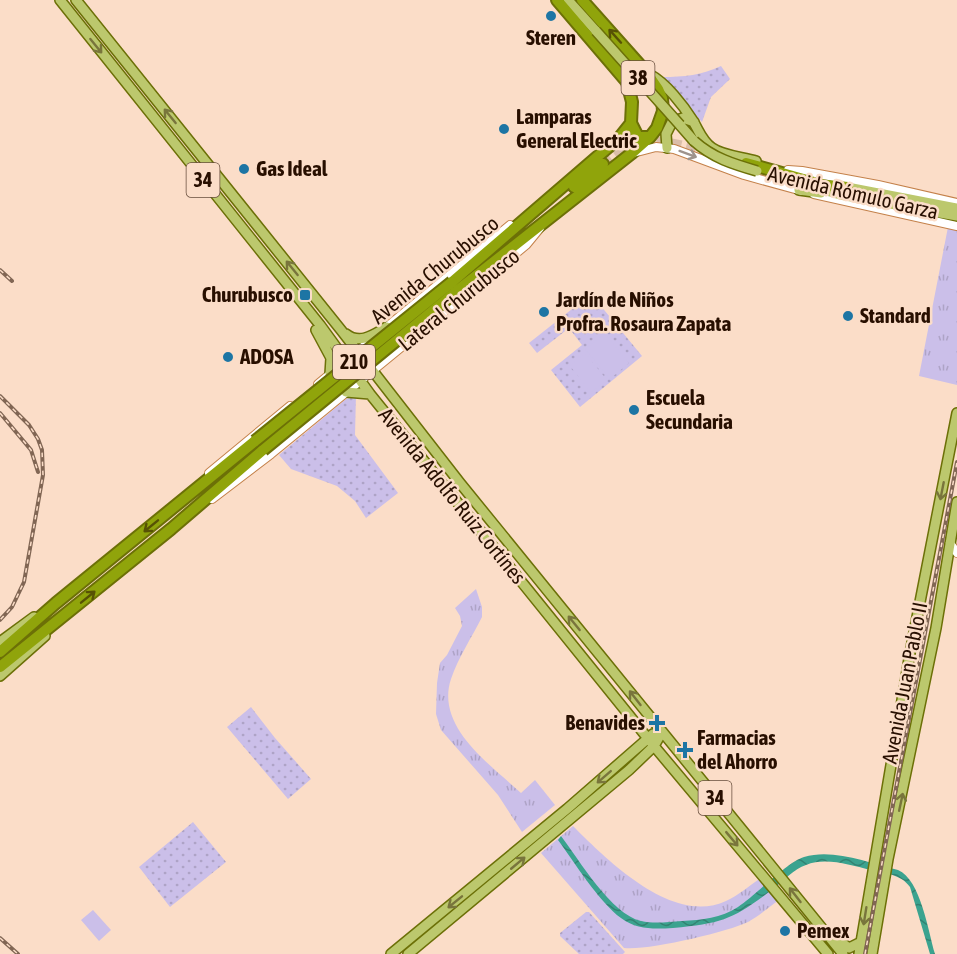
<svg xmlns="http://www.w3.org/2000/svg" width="957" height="954" viewBox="0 0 957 954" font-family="'Asap Condensed',sans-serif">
<defs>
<pattern id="grass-tufts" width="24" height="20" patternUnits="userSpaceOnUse" patternTransform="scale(1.5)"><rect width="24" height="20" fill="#cbbfe9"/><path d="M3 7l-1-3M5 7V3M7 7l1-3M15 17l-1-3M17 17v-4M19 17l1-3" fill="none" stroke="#aea3c6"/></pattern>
<pattern id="park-dots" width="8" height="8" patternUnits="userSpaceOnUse" patternTransform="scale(1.5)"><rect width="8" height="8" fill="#cbbfe9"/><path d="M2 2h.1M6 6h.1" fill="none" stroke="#aea3c6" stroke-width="1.8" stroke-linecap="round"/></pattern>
<pattern id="water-waves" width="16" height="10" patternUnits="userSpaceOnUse" patternTransform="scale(1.5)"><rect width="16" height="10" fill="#3ba38f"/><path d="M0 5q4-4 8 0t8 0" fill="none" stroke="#328372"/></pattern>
</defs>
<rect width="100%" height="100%" fill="#fbddc8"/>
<!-- grass -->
<path fill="url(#grass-tufts)" d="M948,227L957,229V385L919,376Z
M476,589L482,607V617C472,637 458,658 451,679C435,727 491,765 521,793L535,780L555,805L522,832L498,795L441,730L436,714L437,683L440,663L447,655L462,626L460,616L455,608Z
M573,826C607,860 673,926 726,901C738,896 750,885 761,878L779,900C769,907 759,916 748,922C727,932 647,951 624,948L541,853Z"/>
<!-- park -->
<path fill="url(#park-dots)" d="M721,66L730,79L711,97L702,122L662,77C684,77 702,75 721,66Z
M591,294L642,356L580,407L551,370L582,345L569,328L537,353L529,343Z
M356,395L355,435L398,493L366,518L355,501L337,486L291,469L279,455L346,399Z
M251,707L275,738L311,779L288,799L227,727Z
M193,822L226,862L170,907L139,867Z
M586,912H589L625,952L623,954H579L560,936V933Z"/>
<!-- garden -->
<path fill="#cbbfe9" d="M605,334L629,363L610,379L585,349Z
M585,353L607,380L591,392L570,366Z
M93,910L111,930L99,941L81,920Z"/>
<!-- water -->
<path fill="url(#water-waves)" d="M561,836C580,861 611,914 641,921C654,924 668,922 682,921C702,920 721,918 738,907C755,896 787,862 804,857C833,848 869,863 898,870C921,880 928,931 935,954H930L910,887C901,874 884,873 870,870C850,865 826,857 806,865C794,869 783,881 773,889C733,919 724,923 673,928C654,929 637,930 621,918C600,903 574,862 558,840Z"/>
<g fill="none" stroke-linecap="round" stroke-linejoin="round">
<!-- highway-tunnel -->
<path stroke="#dbbeaa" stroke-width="10" stroke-dasharray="10 5" stroke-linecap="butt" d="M603,164C611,158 620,150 630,145C651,135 688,147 709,153"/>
<!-- minor casing -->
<g stroke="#c4814a" stroke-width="10">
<path id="minor" d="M633,153L656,147L674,149L744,175L802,191
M788,170L802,171L878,185L957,203
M814,194L957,226
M318,384L510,225
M209,473L290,406
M212,499L271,454L526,245L540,228
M950,543L957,553"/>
</g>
<!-- major casing -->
<g stroke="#6c7007" stroke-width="12">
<path id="major" d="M60,0L320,325L370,394L654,746L828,954
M76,0L341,330L460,483L843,954
M568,0L596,31
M649,74C666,83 683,105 693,121C699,131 702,141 712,148C723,156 743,157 756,161
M680,125L694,141
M667,148L666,134L672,122L683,118L694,122
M842,186L957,208
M813,187L840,195L957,216
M799,190L821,193
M316,330L331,358L330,374
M346,334C360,345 373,335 387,327
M346,392L370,394
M0,642L34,617
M0,676L45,636
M833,936L849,948L861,942
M391,954L567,809L653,734
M408,954L629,770L654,746L662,732
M859,954L910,653L957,413
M872,954L888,859L936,628L957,502"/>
</g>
<!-- highway casing -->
<g stroke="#6c7007" stroke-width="14">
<path id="highway" d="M631,123L638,137H650
M746,163L825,185L848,187
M574,187L603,164
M452,282L619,138L631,123L632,102L627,82L557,0
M458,290L632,153L650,137L657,128L663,111L662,98L658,89L647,73L582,0
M0,652L56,603L255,441
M0,667L171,529L263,450"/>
</g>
<!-- minor -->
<use href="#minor" stroke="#fff" stroke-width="8"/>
<!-- major -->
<use href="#major" stroke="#bcc86d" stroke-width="9"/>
<!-- highway -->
<use href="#highway" stroke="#90a40b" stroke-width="10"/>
<!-- rail casing -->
<g stroke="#816654" stroke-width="4">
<path id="rail" d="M0,270L12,281
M0,396L29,425L38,439L42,450L43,475L24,582L12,607L0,620
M0,413L31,450L38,472
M0,938L18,954
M865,954L957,462"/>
</g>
<!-- rail -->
<use href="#rail" stroke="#fbddc8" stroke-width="1.5" stroke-dasharray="4.5" stroke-linecap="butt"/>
<!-- major-bridge casing -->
<g stroke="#6c7007" stroke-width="12" stroke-linecap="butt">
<path id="major-bridge" d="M596,31L680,125
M694,141C713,158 733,164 757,171"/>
</g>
<!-- highway-bridge casing -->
<g stroke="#6c7007" stroke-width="14" stroke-linecap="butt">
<path id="highway-bridge" d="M255,441L452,282
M263,450L458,290"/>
</g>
<!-- major-bridge -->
<use href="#major-bridge" stroke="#bcc86d" stroke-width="9"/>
<!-- highway-bridge -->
<use href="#highway-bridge" stroke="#90a40b" stroke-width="10"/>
</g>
<!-- one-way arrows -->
<defs><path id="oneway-shaft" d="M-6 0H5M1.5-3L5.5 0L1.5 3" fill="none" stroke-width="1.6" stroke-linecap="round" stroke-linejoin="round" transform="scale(1.5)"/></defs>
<g stroke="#575205">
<use href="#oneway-shaft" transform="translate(615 36) rotate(-132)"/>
<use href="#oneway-shaft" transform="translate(151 526) rotate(141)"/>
<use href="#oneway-shaft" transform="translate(88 597) rotate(-39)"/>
</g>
<g stroke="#79753c">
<use href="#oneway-shaft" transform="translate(96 46) rotate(51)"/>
<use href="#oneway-shaft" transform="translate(170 116) rotate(-129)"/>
<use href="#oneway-shaft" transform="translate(292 268) rotate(-129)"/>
<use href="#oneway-shaft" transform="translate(942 491) rotate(101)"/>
<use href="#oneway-shaft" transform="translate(574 623) rotate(-129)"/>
<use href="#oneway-shaft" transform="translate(635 698) rotate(-128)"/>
<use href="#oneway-shaft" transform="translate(604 777) rotate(139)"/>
<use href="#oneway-shaft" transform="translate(901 802) rotate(-78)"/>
<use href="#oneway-shaft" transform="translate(732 839) rotate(50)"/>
<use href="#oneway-shaft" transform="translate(518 863) rotate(-40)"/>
<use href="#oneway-shaft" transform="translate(795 895) rotate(-128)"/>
<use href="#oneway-shaft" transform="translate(455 902) rotate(141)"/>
<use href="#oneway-shaft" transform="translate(865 916) rotate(99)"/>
</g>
<use stroke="#9e938c" href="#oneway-shaft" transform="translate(688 154) rotate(20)"/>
<!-- markers -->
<g fill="#1d75a4" stroke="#fbddc8" stroke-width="2">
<circle cx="551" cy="16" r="6"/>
<circle cx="504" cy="129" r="6"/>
<circle cx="244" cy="169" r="6"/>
<rect x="299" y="289" width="12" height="12" rx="3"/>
<circle cx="544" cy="312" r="6"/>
<circle cx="848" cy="316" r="6"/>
<circle cx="228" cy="357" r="6"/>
<circle cx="634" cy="410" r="6"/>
<path d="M654 714h6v6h6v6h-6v6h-6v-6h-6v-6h6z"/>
<path d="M682 741h6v6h6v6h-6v6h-6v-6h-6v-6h6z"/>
<circle cx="785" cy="931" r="6"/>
</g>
<g text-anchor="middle" stroke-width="5" stroke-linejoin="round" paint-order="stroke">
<!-- shield labels -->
<g fill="#fbddc8" stroke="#674d3c" stroke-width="1.5">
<rect x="621.5" y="61" width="33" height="34" rx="4.5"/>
<rect x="186.5" y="163" width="33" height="34" rx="4.5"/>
<rect x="333" y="345" width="42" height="34" rx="4.5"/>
<rect x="698.5" y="781" width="33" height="34" rx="4.5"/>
</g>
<g font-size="20" font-weight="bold" fill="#280f00">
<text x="638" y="85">38</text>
<text x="203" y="187">34</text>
<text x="354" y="369">210</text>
<text x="715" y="805">34</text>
</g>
<!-- poi labels -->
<g font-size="21" font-weight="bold" fill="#280f00" stroke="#fbddc8" text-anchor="start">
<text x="551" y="45" text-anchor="middle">Steren</text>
<text x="516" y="124">Lamparas<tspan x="516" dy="24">General Electric</tspan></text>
<text x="256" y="176">Gas Ideal</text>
<text x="293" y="302" text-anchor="end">Churubusco</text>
<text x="556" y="307">Jardín de Niños<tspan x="556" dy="24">Profra. Rosaura Zapata</tspan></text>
<text x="860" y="323">Standard</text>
<text x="240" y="364">ADOSA</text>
<text x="646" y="405">Escuela<tspan x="646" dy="24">Secundaria</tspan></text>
<text x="645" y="730" text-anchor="end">Benavides</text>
<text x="697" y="745">Farmacias<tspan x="697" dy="24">del Ahorro</tspan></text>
<text x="797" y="938">Pemex</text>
</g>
<!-- street labels -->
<g font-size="21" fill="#280f00" stroke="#fbddc8">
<text transform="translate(853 193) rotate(13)" y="7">Avenida Rómulo Garza</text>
<text transform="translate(435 270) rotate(-39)" y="7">Avenida Churubusco</text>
<text transform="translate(459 300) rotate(-39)" y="7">Lateral Churubusco</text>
<text transform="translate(452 496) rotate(51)" y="7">Avenida Adolfo Ruiz Cortínes</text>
<text transform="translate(905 683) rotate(-79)" y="7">Avenida Juan Pablo II</text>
</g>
</g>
</svg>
